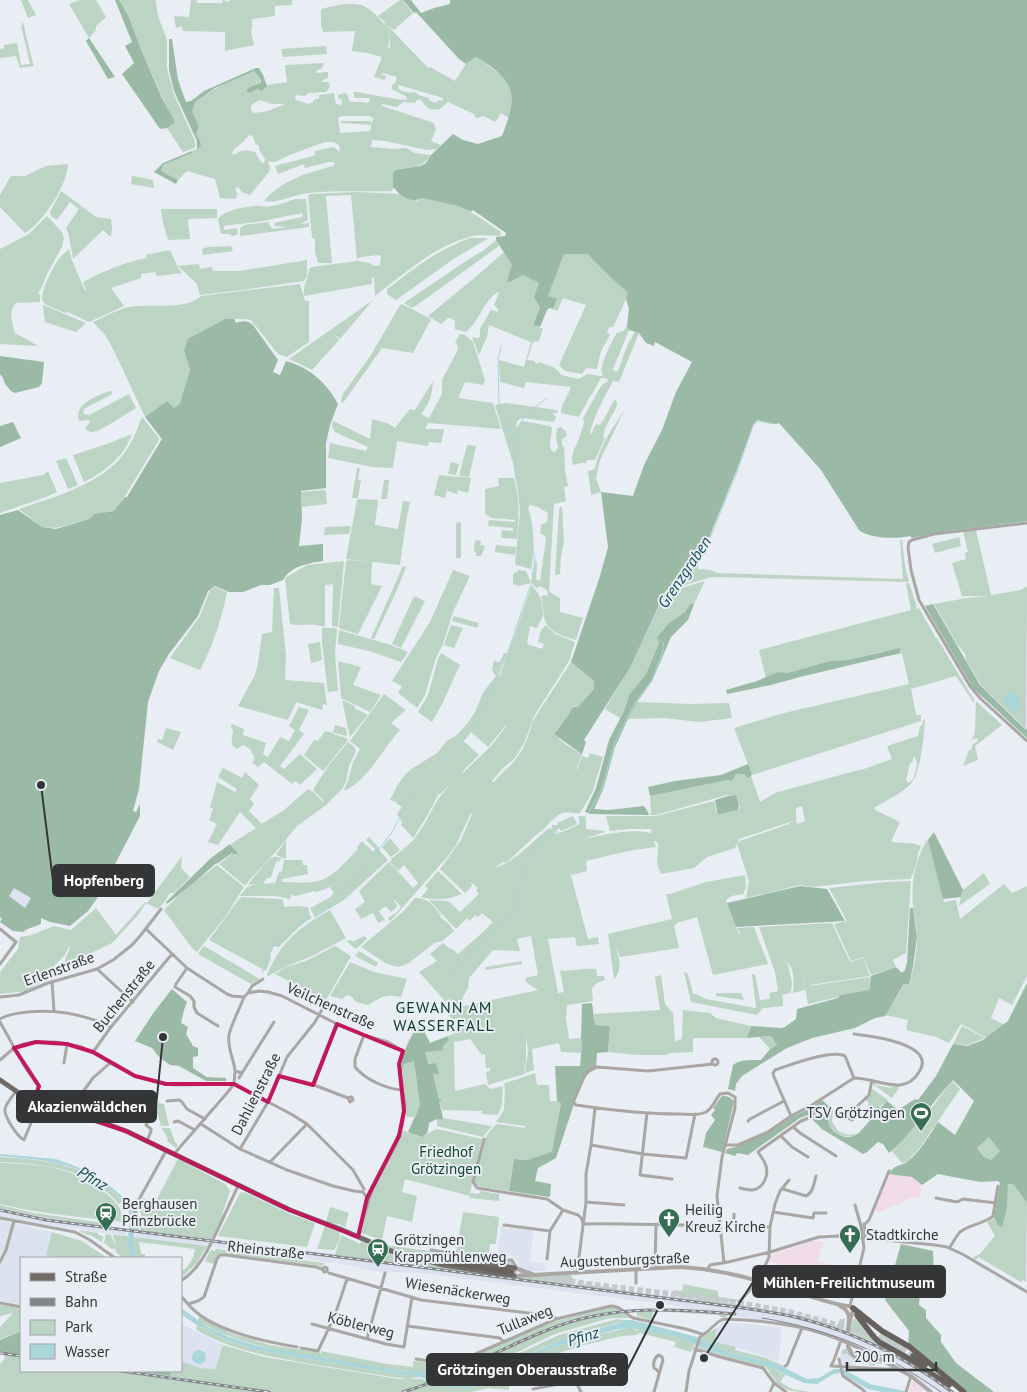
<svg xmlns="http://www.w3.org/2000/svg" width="1027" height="1392" viewBox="0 0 1027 1392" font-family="'PT Sans',sans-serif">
<rect width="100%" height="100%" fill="#e9edf4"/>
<!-- built -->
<path fill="#dce2f0" d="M14,887L31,898L25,908L8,896Z
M0,1208L47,1218L126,1229L125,1236L87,1231L86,1230L13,1220L0,1217Z
M0,1220L52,1232L47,1255L62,1258H21V1305L0,1301Z
M501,1227L534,1230L530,1261L542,1263L546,1266L545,1271H528L518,1267L519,1262L514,1257L509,1256L508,1258L497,1259Z
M136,1230L392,1261L772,1311L810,1319L835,1326L878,1343L942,1381L956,1392H938L884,1358L841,1339L780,1322L719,1314L682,1311H653L620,1313L571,1323L535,1337L426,1385L425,1383L542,1331L578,1318L614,1310L641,1308H693L679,1306L421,1273L380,1272L332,1262L327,1263L303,1258L136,1237Z
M723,1322L782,1327L778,1362L765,1356L715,1342L716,1328Z
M181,1323L204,1336L223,1345L215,1369L200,1368L181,1361Z
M841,1354H848L856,1361V1365L841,1364L840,1360Z
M110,1371H134L183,1378L184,1381Z"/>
<!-- education -->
<path fill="#f2dbe8" d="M889,1174L912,1177L922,1185L919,1199L911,1197L897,1206L894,1205L880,1212L875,1210Z
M814,1241L823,1242L818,1261L858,1272L851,1297L842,1295L841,1298L825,1294L826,1288L798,1281L799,1271L778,1267V1264L769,1262L773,1254Z
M913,1381L923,1388L920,1392L909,1391Z"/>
<!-- green -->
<path fill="#bbd4c3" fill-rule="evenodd" d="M21,0H28L36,15L28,18Z
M80,0H96L106,17L96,26V30L89,38L69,4Z
M119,0H155L156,2L158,16L167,40V68L173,92L194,139L196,146L194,148L183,152L167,128L174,123L142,52L128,15Z
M191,0H197V3H222L223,0L229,2L230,0H292V5L275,6V16L252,19V29L251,31L254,45L225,51V32L183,31L182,26L176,28L174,16L189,17Z
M400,0H402L413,13L394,30L387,25L428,68L430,67L455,81L466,64L476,57C484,63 502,74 507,82C513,91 512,108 509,118L501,113L495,122L483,116L477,118L475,117L474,114L448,102L440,109C428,112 426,106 420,99L417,100L415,103L403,102L397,107L382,104V106L434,123L436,130L431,141L441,145L437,149L427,150L385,141L372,140L371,147L393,149L406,148L415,153L431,155C421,170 411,166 395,170L393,183L394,188L391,191C364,192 337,190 309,193C294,194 279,204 264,201C282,180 307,173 333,166L335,164L334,162H329L305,168L304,164L278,174L275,166C288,162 302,160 315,155V151L333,147L340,152L339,145L334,142H325L292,154L275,162H272L269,161L268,162L270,168L269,172L250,195L242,192L238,187L236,188L235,190L238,194L235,199L228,198L227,199L220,198L215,179L187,171L178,180L161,171L163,165L165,164L192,153V151L200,147L196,134L199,126L192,111C192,108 193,105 194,103C199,97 247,70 254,71C258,72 260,77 261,80L258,84L249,87L252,92L257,89L264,90L267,85L287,82L285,65L324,63L322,68L316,71L317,73L328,72V78L323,80L321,82H328L330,86L326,92L309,93L304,96L297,95L295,97L296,100L309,104L313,102L315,99H319V95L334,93L336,104L340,105L342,103V100L338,98V95L345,93L348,95L349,101C356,103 360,101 368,103L369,102L370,98H354V92H356L396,99L407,100L406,96L391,89L393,84H395L397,77L383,73L382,75L386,76L385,80L374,77L382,57L367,53L352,51L355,31L323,32L321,25V9C333,6 348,2 361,5C370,7 389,26 390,36C390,40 388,44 388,48L390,47V33L384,23H386L378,16ZM399,85L443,98V100L442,101L438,100L436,103L429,100V98L418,95L416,92L410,93L399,90L398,86ZM260,100L272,104H285L268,111L254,113L251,110V105ZM344,116H369L373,118L372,123L370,121H341V123L371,125L370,131L340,133L338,117ZM249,135L253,136L255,143L259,146V150L265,159L264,163L261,162L255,152C247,150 241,149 235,155L232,154L233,150L244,141Z
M23,22L33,64L34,66L20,68L16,56L0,58V49L4,48V45L17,43L21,65L30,64L21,26Z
M326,46L327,54L283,57L281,49Z
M68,164C67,186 43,222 25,233L0,207V195L11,176H25L46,166Z
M132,176L153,180L154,188L131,184Z
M61,191L96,217L111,219L112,228L111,237L103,230L73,259L69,236L66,228L79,209L70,202L57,220L51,216L50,212Z
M359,192L400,194L406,198L417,201L422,198L458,206L479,217L501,232L500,236C490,236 478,234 469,237C433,247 404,274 375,296L374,278L372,277V284L304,296C303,284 308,280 309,269L312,267L357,261L369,263L375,266L380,265L381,256L379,255L361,257L357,259L351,195L326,196L332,263H318L315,252V239L312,238L308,195L310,194Z
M295,199H306L308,220L300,224L309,223V227L240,236V228L244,225L268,222L271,228L274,229L287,227L275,226L274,223L302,217L303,215L302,213L257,222L223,226L225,230L236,228L238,230V234L233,236L228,234H221L218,219C224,210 244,207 255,206C260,205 265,208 271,206C279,205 287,202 295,199Z
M161,209H217V218L189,219L188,222L190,239L168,240L163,223Z
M47,216L62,232L64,238L62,247L47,274L40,291L38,292L40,295V302L16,303C8,311 12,322 15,333L38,346L0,344V249L29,234Z
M470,238H489L455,258L396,300L387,294V289L390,287C417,266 438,250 470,238Z
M496,240L499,246L417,305L412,308L404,303L466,261L484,250Z
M231,246L233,251L203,255L202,249L208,247Z
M69,249L72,260L85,291L86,290L83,282C104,271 123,263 146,258V255L170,250L178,268L182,273L157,276L155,272L141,274V278L111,288L124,306L89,322L68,312L66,313C59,310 50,308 44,303C37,296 53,268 58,260C61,256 65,253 69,249Z
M504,252L512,265L510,282L523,275L539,283L540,306L533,325L543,329L539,341L533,342L527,360L535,361V363L538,364L539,362C547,365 558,367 561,375L578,379L588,374L601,376L603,375L601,371C603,358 610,345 617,333L624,331L627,326L629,330L613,369L615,372L618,371L627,346L635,332L639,333L619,382L613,381C604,398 594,415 590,433L591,434L596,424L600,425L604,419L615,399L617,403V406L605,428L603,438H605L595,460H587L586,463H581L573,465L572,458L574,449L577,444L584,423L583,418L600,388L603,384L607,382L608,379L601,378L592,394L590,396L579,417L561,413C560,406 569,395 571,387L526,382L524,388L500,382L499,360L524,367L531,342L489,325L487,337L479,355L472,337L478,338L480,337V329L491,310L498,312V309L494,305L499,293L498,292C482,302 480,321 466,332L455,329V321L451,318H448L441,324L428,316L478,275Z
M564,254H589L607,274L629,293L613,327H609L607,332L610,335L601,351L597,369L586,368L582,374L565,371L559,365L586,305L563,298L557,311L553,309L557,300L548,296Z
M307,260V276L304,281L242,290L200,295L197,284L178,266L199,264L200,269L212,267L213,271H240Z
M300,284L305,301H309V342L287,357L278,354L251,320L246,319H225L184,351L190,368L180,405L174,408L167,401L145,417L115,353L106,336L93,322C104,317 116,310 129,307C149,303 186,311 201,296Z
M373,300L340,339L333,334L339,340L312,370L289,359Z
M402,304L431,319L413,353L382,348L343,403L341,402L343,394L371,355L400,305Z
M43,305L86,323L76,332L45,322Z
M460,334L465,335L473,342L485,380L483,385L465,382L458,398L493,403L501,429L428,423L425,429H444L441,443L429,442L428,446L397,441L393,468L372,467L328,458L330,443L366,451L368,447L335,432L332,426L333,421L370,439L372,419L387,423L395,428L410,409L415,410L433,381C432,395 430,403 421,414L429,418L442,394V380L457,351L458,346L455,342Z
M109,391H111L112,394L84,409L83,412L84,414L89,415L129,394L136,408C129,412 98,433 92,432C89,432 87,430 85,428L89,424L90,420L79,421C74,403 96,397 109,391Z
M506,403L557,410L558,413H554L553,415L556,416L554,422L522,418L518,420L516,425L518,427L520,422L523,421L550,426L552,428L550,447L552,451L555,452L558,448L556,438L557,428L561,427L566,432L567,436L562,439V445L564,447L565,470L568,486L564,487L566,501L554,504L549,590L551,593L560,598V612L583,618L576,640C563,636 547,632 544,617C543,610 543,603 541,596L548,595L547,590L540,586L536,588L531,582L536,560L537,563L536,579L540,581L546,539L545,536L540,533L541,525L547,522L548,513L538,507L530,505L528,508C534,521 535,555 531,569L516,565L515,564L520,513L518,491L513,463L495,405Z
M625,409L600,460L596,478L601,492L591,495L588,471L595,469C599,446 613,428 625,409Z
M142,417L159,438V440L122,501L114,511L94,514L89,519L56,528L42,527L19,509C53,497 104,484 125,452C133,442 137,429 142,417Z
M132,434C124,456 106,471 84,482L73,455L107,444Z
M467,445L476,446L469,477L459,476Z
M66,458L78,485L68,489L56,461Z
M451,462L459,464L456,475L448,474Z
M357,468H360L358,480H361L358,498H352Z
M48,471L57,492L46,497L0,513V483L43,475Z
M439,475L471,478L468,493L458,490L457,494L447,491L445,498L434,495Z
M498,478H514C520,498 519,519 517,539L501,538L502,530L513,531V528L488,526V525L489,520L515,522V520L491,518L485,513V489L499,486Z
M384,480H389L387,499H381Z
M324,490L326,492L327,504L302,507L301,492Z
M359,499L378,500L375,525L398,529L403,501L410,502L406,522L400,565L346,559L357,500Z
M560,507H562L564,541L561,556L560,574L555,575L559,511Z
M461,522V558H456V523Z
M351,526L349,534L324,535L325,527Z
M976,530L991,595L1021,590L1027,586L1026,729L981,685L966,660L965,654L957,644L934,604L967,598L991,596H962L952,563L966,559L965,553L968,552L963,531Z
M959,537L961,546L935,553L932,544Z
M475,540L481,541L480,545L485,546L481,556H476V552H474Z
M900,540H902L905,566L909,582L717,577L708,578L669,590C678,577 690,568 700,556L698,569L711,570L717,573L903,579Z
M496,545L516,547L515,555L495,552Z
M350,560L372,562L371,584L382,586L358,634L341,629L339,627L346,561Z
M344,561L338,627L332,626L333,584L325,585V626C323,627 320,626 317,625C308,624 299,626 290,624L285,578L307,565Z
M403,566L406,567L396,592L374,639L371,638Z
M453,570L470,576L453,612L443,644L436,658L425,695L417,708L398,693L402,686L392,681L430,622Z
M519,570L526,571L531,583L518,586L513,584V574Z
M705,581L694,604H690L685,612L669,623L656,638L659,643L646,674L629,695L624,711L620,718L605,709L630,668L665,593Z
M906,583H909L916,604V609L919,608L936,638H937L968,690L974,699V703L956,676L911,689L916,715H921V721L752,775L734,728L784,713L909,684L901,650L880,652L848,660L830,661L788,673L778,672L766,678L759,650L911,610Z
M532,585L540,597L542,603L543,616L537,628L530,626L527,644L542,649L544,644L538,642L541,630L546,625L555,634L575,642L569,661L534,716L525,741L515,758L501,770L492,781L494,782C500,774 510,767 516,759C525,747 529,735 533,720L535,721L534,719L571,662L594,681V689L578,707L572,706L569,714L554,733C560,742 572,748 582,754L576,769H577L582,756L588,758L590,753L603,757L592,793L580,813C573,814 566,810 560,814C551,819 545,830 536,835L508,861L504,863L503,862L494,868C513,864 533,841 549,828L551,830L552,825H558L557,823L573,816L577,824L561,831L559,828L556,832H553L556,835L580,824L578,816H583L586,818V829L605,831V832L583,839C605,835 629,828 651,833V829H629L610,831L606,816H656L714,801L718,815L739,810L740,806L736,796L727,795L656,815H648L651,814L650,796L728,780L731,781L734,774H744L751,776L760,802L775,793L855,771L864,769L892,759L887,746L918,736L920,726H922L923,721L925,719C924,735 921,768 913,781C907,791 885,801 874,808L875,810L900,822L891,842C901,843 912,842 921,846C916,856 917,870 910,879L865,881L813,887L800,885L746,898L749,881L737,844L740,841L789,824L791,831L789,823L796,820L797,824L805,821L802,806L796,808V820L739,839L735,848L707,857L694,868L661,874L657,864L658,847L659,846L656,841H654L656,847L628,851L586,861L587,871L572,875L570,872L588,939L598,937L599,944L577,946L575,937L548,939L558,993L564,992L560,971C572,971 584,968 596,969L597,976H604L605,980L597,983L592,988L593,1001L567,1005L566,1018L569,1039L581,1038L582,1045L581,1053L561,1052L559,1043L532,1049L534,1070L525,1073L528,1052L526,1035V1061L524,1074L488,1085L486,1072L490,1071V1068H486L485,1054L482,1055L470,1039L454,1042L455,1091L485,1084L490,1089L503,1086L502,1104L498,1115L482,1114V1111L442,1110L439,1101L445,1100V1099H439L433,1074L436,1063L430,1064L425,1052L443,1046L449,1040L448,1036L459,1032L463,1028L462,1026L458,1027V1019H452L449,1015L457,1007L450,999L445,1001L419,972L437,961L430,954L443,943L450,949L443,955L451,948L458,954C470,943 482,934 493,922L482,913L478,917L475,915L470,921L467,918L456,929L429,900L448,901L460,912L479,894L476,891L478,888L471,882L472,886L465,893L440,869L461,840L472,814L471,813L456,845L448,856L395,916L390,921L388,918L396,913L401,907L395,900L394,901L398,906L391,912L386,906L379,911L385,920L378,923L373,913L361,919L355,909L365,902L359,891L389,862L413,888L418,883L404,865L398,871L390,862L392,860L391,859C399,852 408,846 415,838C428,822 433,803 447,788L448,786L439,795L435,791L438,795L427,816L413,838L401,825L402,822L397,814L402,807L396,803L397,801L396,802L390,800L397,786L403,777L410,770L437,753L448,740L456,736L467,724L474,714L484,691L496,676L492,670L494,661L500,662L504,653H507L498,674L500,676ZM506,725L505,728L491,746L464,772H462L479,755L466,743L463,742L471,732L488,747ZM914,756C920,763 915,772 913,780L908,783L906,780L910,763H912ZM531,936L538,975L525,978L526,982L538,990L460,1007L463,997L468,988L469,978L493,950L520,951L517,939Z
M215,587L227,592C221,621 214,643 200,670L170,658L200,616L210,590Z
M274,588H279L286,656L285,680L324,683L327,705L323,704L322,710L296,702L288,720L238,706L255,675L258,663L262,634L272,632Z
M414,596L425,601L401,648L392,644Z
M454,616L479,623L477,628L452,621Z
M451,625L463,628L454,648L444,645Z
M322,628H335L337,629L335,653L338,691L328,692L322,643Z
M339,630L391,645L408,652L401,662L369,651L338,644Z
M320,642L322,660L311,663L308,644Z
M441,653L460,665L442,704L432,722L418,712L428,695L438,659Z
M338,661L361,667L353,685L381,695L370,712L341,698Z
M384,694L406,710L391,723L400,730C382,750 369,778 345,791L344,790L348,781L353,762L360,749L350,741Z
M342,700L355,706L354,708L368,715L350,737Z
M976,701L1002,725L975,746L978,760L963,766L969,750H971L973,744L978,741L977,738L972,740L975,732Z
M637,702L690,704L729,703L732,718L699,722L664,718L628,719Z
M299,707L309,710L299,730L304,734L280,766L284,769L300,754L317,769L300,785L295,781L292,784L264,762L258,767L252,763L255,758L249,748L243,745L237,749C228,744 233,738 233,730L231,727L232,724L244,729L243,735L266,743L263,754L268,757L280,737L289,741L295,730L289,726Z
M335,725L346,728L347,736L334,733L333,734L346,738L348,740L323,771L304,755L314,740L318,741L325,731L333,733Z
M166,728L181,732L173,750L157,742L158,739L162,740Z
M348,742L354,747L356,751L349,766L346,781L343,788L326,805L297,826L274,854L250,879L246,885H244L219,864L233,853L236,856L238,853L231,844L256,828L240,812L218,845L208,842L217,824L209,820L213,809L210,807L217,782L235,792L237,789L218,777L223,768L242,778L245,772L259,785L250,799L254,804L249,811L261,823V824L283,811L308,789L311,791H312L323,802L324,801L314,791V788L329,765Z
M369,837L380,849L379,850L388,860L344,900L315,917L310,908L331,897V896L334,893L330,887L323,890L315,892L314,891L296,896L291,895L290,899L276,896H240L247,887L257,884L248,885C253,878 265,862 272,858C276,856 277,857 281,858L280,861L276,862L271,877L266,879L263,884L275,883L279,872L282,871L284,860H302L303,865H307L308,874L282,879V882C293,882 312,884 322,880C336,874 347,860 358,849L357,848L361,842H363L373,852L375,849L366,840Z
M390,838L400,850L391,857L382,847Z
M928,839L944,902L956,900L960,919L1004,884L1012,893L1027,886V976L1012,1005L999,998L991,1018L1005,1025L987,1038L961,1024L949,1043L936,1037L906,1030L908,1020L885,1015L905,984L909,986C913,970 918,952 917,936C917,926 914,915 913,905C911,883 915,858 928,839Z
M286,840V859L276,855Z
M182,856L181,868L190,877L174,893H170L165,901L158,909L146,903L139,914L112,943L87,955L70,960L64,963L70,947L69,946L65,955L54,966L43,981L26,991L0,994V972L18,949L20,937L32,935L54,926L71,930L96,908L116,935L145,902L147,903Z
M217,865L244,887L225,917L197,952L192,948L164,910L180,894Z
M438,871L462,894C448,900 436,901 421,897L428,889L425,886Z
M984,873L990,884L959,906L963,890Z
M745,875L746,888L743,894L732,896L729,888L732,896L726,900L739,935L740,934L737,928L754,927L768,964L713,975L697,917L677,923L674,926L679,948L620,957L615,944C618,956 624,968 614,979L608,934L672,919L666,894H670L706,882Z
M911,881L906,953L893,960L896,967L871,975L863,957L851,961L834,924L847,921L829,888L887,882Z
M242,897L278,899L283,900L284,907L297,906L307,907L308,908L311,918L299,927L298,926L299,927L279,947L273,946L270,953L271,958L266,971L209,940L239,899Z
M415,898C428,897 433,906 441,915L440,917L449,924L454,931L442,941L434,943L409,963L399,967L394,966L387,964L361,947L404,911Z
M330,910L346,938L312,956L287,966L268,976L267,975C281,941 299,928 330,910Z
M832,923L850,962L863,958L870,976L810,985L808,972L810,986L870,977L869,990L840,995L838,997L808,1004L801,967L805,990L793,993C794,982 795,964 783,960L788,964L792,983L791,993L781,995L783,997V1006L763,1008L757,1015L691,1002L684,972L689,974L688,975L693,993L706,999L756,1008L752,974H755L760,1000L770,999L769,993L778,991L775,972L759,927Z
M364,936L367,938L366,940L356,949L346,941L352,940L353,942Z
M204,946L260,979L251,984L198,954Z
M335,946L351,956L326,1000L275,974L286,967L306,961Z
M359,951L378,963L376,967L355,956Z
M522,961V964L486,970L485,967Z
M350,962L374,972L407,979L401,997C384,994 382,997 368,1005L356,1002L352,997L347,995L342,999L330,996Z
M661,975L665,1004L673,1013L675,1041L682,1039L683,1010L710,1013L716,1018L751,1026L747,1038H693V1052L670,1053L667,1055H638L608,1052L610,1026L595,1025L594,1014L660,1010L655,977Z
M716,993H741L744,1000L716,996Z
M962,1026L985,1038L967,1045L953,1044Z
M771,1036L777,1045L770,1049L759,1037Z
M414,1061L420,1105L414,1117H406L405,1092L401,1075L404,1064Z
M535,1073L537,1085H549L550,1101H556V1102L561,1103L552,1153L527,1160L514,1159L509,1191L477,1186L474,1184C478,1163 480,1137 497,1124L525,1128V1126L496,1122L504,1110L505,1087L503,1084Z
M952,1081L960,1089L921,1146L908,1161L902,1163L892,1151L927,1114Z
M873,1082L876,1083V1085L891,1088L892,1086H898L899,1088L892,1098L873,1084Z
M871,1088L888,1100L874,1113L868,1105L869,1103L866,1100Z
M158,1103L164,1104L169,1126H161L158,1115L154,1110Z
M832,1109L833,1110L832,1121L838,1131L848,1135L856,1134L855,1135C845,1139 830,1133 828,1121C828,1117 830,1113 832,1109Z
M443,1118L492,1126L483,1137L437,1126V1119L441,1120Z
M162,1128H170L175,1142L178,1145L176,1148L167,1141L168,1139Z
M437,1129L482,1139L470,1193L479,1194L480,1191L499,1194V1201L470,1198V1196L405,1179L402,1192L417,1196L412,1222L387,1216L382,1240L361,1233L373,1191L389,1161L402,1130L420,1137C427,1135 431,1131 437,1129Z
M989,1137L1001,1151L991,1160L983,1156L977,1148Z
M0,1157C47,1160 89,1163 122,1201L119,1204C87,1167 45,1164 0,1162Z
M178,1159L225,1184L230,1191L220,1221L211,1239L140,1231L141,1229L139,1228V1230H133L134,1223H138L143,1226L144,1224L139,1207L143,1198L164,1208L155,1203Z
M0,1163C19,1164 39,1164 58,1169C74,1172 111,1192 119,1207C122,1211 122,1217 123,1222C81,1217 41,1214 0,1204Z
M1008,1184H1013L1027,1203L1026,1282L1023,1280L1021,1282L978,1257L976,1260L972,1258L980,1254L995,1236L987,1222L994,1218L998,1225L1007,1207Z
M244,1192L290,1214L315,1223L307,1247L218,1236L240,1193Z
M0,1205L34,1213L104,1223L105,1226L47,1218L0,1208Z
M330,1207L349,1213L345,1227L338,1224L326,1222Z
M463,1212L499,1217L496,1244H490L488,1257L456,1252Z
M325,1226L340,1232L339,1240L334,1250L317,1249Z
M78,1230L98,1233V1235L103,1236L102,1242L90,1235H88Z
M52,1232L82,1241L107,1258H62L46,1255Z
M106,1234L111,1235L117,1248L113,1235L128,1236L129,1252L132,1258H122L116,1252L117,1248L115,1252V1249L113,1248L112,1249L104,1243Z
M341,1235L360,1244L361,1241L377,1250L386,1252L399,1258L453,1268L534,1276L570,1275L572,1276V1285H577L578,1283L614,1288V1289L633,1292V1293L335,1255Z
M360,1235L384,1245L430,1251L498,1262L512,1261L513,1265L402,1253L362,1237Z
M134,1237L207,1246L197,1263L181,1278V1272C189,1266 194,1259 195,1249L139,1242L141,1254H145V1258H137L135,1250Z
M216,1249L324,1263L322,1266L222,1253L219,1254L214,1264L205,1261L211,1250L215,1251Z
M683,1284L718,1291V1297L739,1300C730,1306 687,1297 674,1296V1290L682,1291Z
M653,1295L736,1304L802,1316H811L810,1318L837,1326L840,1319H845L844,1330L810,1319L772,1311Z
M2,1305L21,1309V1331L0,1339V1327L13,1313L0,1316V1306Z
M612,1307L620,1310L578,1318L559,1324L440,1377V1374L442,1370L552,1322Z
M637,1311C667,1310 698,1312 728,1315L726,1317H721L718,1315L653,1311L652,1320L637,1316Z
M623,1313L629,1318H610L555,1334L488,1366L463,1381H451L443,1378C485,1360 526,1337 570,1323C587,1318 605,1315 623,1313Z
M199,1316L227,1330V1332L270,1345L322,1353L321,1351L387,1364L413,1367V1361L447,1365L439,1371L437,1377C420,1371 405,1371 388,1369C365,1366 342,1361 319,1357C274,1350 238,1344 198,1321Z
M855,1318H857L877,1344L850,1332L851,1323Z
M617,1319L623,1320V1321C596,1329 570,1336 545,1347C531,1353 516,1360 502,1366C486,1373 474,1382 455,1383L468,1380L487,1368L559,1335Z
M197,1325L226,1340L256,1350L396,1374L420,1377L408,1379L392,1377C363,1372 334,1368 305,1363C266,1356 232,1350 196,1330Z
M627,1328H634L637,1331L638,1328L677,1337L695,1344L691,1352L674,1347L676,1342L640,1333L636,1335L622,1336L584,1345L562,1352L509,1378V1390L489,1388L471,1392H0V1364L5,1358L4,1355L21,1357V1371H110L183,1381V1378L170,1376L171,1372L167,1371H181V1361L200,1368L215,1369L223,1345L264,1357L398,1379H422L432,1383L435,1386L437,1385L438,1383L448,1387L470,1388L547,1351L570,1342Z
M716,1328L715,1342L736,1347L735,1350L766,1358L784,1366L783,1367L775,1363L730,1353L701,1339Z
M882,1333L906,1345L914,1354L905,1348L902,1352L877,1338Z
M699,1346L720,1354L758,1363L771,1367L781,1373L779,1377L782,1373L785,1375L780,1382L792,1389L809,1392C794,1392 785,1392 774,1380L777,1378L774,1379L766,1367L722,1356L701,1349L699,1347Z
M843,1349H847C852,1358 860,1365 871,1359V1365L872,1360L874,1359L885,1364H875V1366L869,1365V1363H864V1365L862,1363H858L856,1364V1361L847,1354H841Z"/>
<!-- forest -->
<path fill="#9abaa5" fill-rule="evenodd" d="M115,0H119L128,15L142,52L162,98L174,120V123L167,128L160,129L122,74L134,63L125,46L132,42Z
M403,0H411L421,13L434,8L450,4V0H1027V521L941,532L912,538L910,536C898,539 869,539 859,530L821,470L779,423L776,424L757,420L753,425L736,472L706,545C698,557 689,566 679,576C674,581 671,588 665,592L630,668L584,740L586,742L582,754L558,737L554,734L569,714L572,707H578L594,689V681L571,662L600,576L608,547L601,492L633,496L644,465L662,430L676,392L692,362L655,342L654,346L646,343L639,333L629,330L627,326L629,309L626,298L628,293L607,274L588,254H564L548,296L557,299L553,309L550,308L547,310L540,327L533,325L540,307L534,297L539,283L523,275L510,282L507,281L512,265L496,240V237L505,236L506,233L473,210L471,212L458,206L422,198C410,204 401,196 393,187V174L395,170L420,166L426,163L431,155L453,134L463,140L478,144L502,136C519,94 515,80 476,57L466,64L459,59L416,12L414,13Z
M89,38L115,77L108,79L86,41Z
M169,39H172L178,80L186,102L191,101L204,91L256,68H259L263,75L267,86L262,91L257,89L250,93L247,92V90C250,85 257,86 261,82L260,78L254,71L215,88L195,102L192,111L199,126L196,134L201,144L200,147L197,149V141L174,91L169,70Z
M192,151V153L165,164L163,165L161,171L178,180L176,184L154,172L163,163Z
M225,319H234L236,323C243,321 247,320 253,325L278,360L273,372L280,375L286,361C309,367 327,383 338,404L330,425L326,443V488L301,491L302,519L299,546L323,544V561C309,563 291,566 283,580L270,585H261L243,592H229L215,586L208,591L198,616L169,654L159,671L148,702L139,789L133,811L136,812L140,804V816L98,897L88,911L70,926L50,922L41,918V924L25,930L24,932L13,931L0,922L2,919L0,917V515L18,510L42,527L56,529L89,519L94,514L114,511L125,497H127L162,439L145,417L167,401L174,408L180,404L190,369L184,351L188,339ZM14,888L31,898L25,908L9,896Z
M0,356L44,362L42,383L39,387L15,393L11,391L5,384L3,378L0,374Z
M13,422L21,438L0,447V426Z
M690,604H694L688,620L671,637L652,681L637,702L628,719L615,747L603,790L594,809L608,810L644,806L649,814L648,815L591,814L585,812L596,788L609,740L624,711L629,695L646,674L659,643L656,638L669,623L685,612Z
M933,604L980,685L1026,730L1027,728V738L973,688L925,606Z
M900,648L901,653L800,677L771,685L727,694L726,690L757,681L778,672L788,673L830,661L848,660Z
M748,764L752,775L748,778L744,774H735V777L731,781L728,780L650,796L648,787L675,781L721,775Z
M736,795L739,805L738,810L718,815L715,800L728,796Z
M934,832L963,890L961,897L943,899L928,840Z
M230,844L238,853L236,855L232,853L218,863L215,864L195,882L167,904L166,902L211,858Z
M800,886L827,889L845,921L736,927L727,903Z
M910,908H913L917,937L913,966L909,985L904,984L885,1016L875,1018L855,1028L812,1038L787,1048L742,1076L736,1084L735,1091L728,1089L733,1065C741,1059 752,1060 761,1060L770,1049L777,1045L771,1036L747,1038L751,1026L781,1028L785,1027L796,1019L797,1009L838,998L840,995L869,990L871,976L896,967L902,973L905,970L907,963Z
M1027,983V1203L1013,1184H1008L1007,1207L1002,1227L998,1225L994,1218L1000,1183L998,1181L980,1182L938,1174L922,1185L912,1177L889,1174C895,1163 901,1167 908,1161C920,1152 930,1134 938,1122L955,1135L974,1101L953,1080C931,1103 914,1132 889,1153L883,1144L878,1142L867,1152L863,1154L822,1129L812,1119C818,1115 820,1110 815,1105L822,1100L832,1109C830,1112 828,1116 828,1120C828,1129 839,1137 848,1137C852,1137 855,1135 859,1133L887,1101L898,1110L915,1099L918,1100L936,1076L953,1044L967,1046L983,1040L1008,1021ZM989,1137L1000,1151L991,1160L983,1156L977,1148Z
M172,989L187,1002L184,1010L181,1023L188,1027L186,1034L193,1046L198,1048V1056L193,1057V1068L207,1077L226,1078V1081H206L179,1066L170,1065L159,1057L152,1048L135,1041L154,1012Z
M592,1003L595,1025L610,1026L608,1052L597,1053L596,1069L589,1073L584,1079L573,1107L556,1158L538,1168L535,1181L551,1184L550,1197L509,1191L514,1159L527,1160L552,1152L561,1103L557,1102L555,1066H580L582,1045L581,1037L582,1004Z
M420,1023L430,1043L448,1036L449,1040L443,1046V1050L425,1052L429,1064L436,1063L439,1074H433L439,1099L445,1100L439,1101L443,1118L442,1120L437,1119L429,1123C428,1131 428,1135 421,1137L408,1132L420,1105L414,1061L404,1064L401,1075C400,1056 409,1038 420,1023Z
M722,1096C728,1096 731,1097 734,1102L722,1152L703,1147L706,1133L715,1120L711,1115L715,1110L713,1108Z
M809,1109L811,1110V1114L800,1118L748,1155L737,1153L735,1156L725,1153L727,1149L735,1147L769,1133L792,1117Z
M127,1197L136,1206L139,1221L135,1220C133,1211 131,1205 125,1199Z
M901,1244L933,1251L934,1278L921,1279L919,1305L926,1310V1318L941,1335V1342L956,1363L994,1392H967L908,1345L909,1331L885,1300Z
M21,1331V1355L0,1352V1340Z
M134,1371H167L171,1372L170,1376Z"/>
<!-- water -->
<path fill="#aad5d9" d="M1009,693L1017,695L1019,698V708L1015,712L1011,710L1005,704L1004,696Z
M0,1154L56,1159L88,1171L111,1187L123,1197L132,1212L135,1250L137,1258H132C129,1253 127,1246 128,1239C128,1230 131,1222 129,1212C126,1204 119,1197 112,1191C79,1161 43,1160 0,1156Z
M181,1308L208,1327L229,1337L258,1346L389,1369L419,1372L455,1383L471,1381L477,1379L503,1366L566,1338L622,1322L623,1320H632L697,1337L730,1353L775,1363L807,1379L819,1378L834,1369H843L870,1384L909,1392H882L868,1389L840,1373L833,1374L817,1384L804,1383L767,1366L720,1354L677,1337L632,1328L619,1329L570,1342L547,1351L470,1388H451L420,1377L396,1374L256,1350L226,1340L197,1325L181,1314Z
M192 1357a7 7 0 1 1 14 0a7 7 0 1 1-14 0Z"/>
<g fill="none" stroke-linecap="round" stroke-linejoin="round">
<!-- stream -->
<path stroke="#aad5d9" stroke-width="1" d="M501,346L498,360L499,407L505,415V431L518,434
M524,505L515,474L518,435L522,420L527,413L546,399
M524,507L535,559L534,567L532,576
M588,813L601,791L615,742L635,703L652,680L662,654L664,646L663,643L648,632L669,590L678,578L699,556L707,545L737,472L753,426L757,421L774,424
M314,917L335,904L337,894L348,886L391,834L398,821L401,812L418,786L440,765L477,724L496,682L506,657L531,584
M262,973C266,964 269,955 273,947C278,938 302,919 311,918
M457,982L452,975L459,964L512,913L514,909L524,867L543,837L549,833C564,835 578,829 586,816"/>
<!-- trunk-tunnel -->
<path stroke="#c5c8ce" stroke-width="5.5" stroke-dasharray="5.5 3" stroke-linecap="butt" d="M511,1272L589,1284L723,1300L790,1312L872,1334L893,1344L913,1356"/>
<!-- minor -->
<path stroke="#a9a6a4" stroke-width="3" d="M1027,523L934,534L912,540L909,542L908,547L911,570L919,600L970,686L981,699L1027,741
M0,929L16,942L0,964
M146,929L187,968L227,994L232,996L244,997
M187,968L176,984L175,987L190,996L194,1001V1007L197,1013L218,1026
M97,969L133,1002
M52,982L54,1011
M248,993L259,991L268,992L282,996L337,1024L364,1035L388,1042L403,1051L399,1064L405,1105L402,1126L391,1153L372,1190L358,1236
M0,997L19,995L48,983L97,969L113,960L132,945L140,936L161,909
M0,1019C7,1014 18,1013 27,1012C57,1009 84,1014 111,1027
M0,1022L25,1067L38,1086V1093L34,1100
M364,1035L355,1059V1067C366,1080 386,1089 403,1090
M93,1052L111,1027L172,954
M712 1062a3 3 0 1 1 6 0a3 3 0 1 1-6 0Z
M0,1060L14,1048L23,1044L36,1042H56L82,1047L93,1052L110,1063L135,1076L162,1083L175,1085L234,1084L291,1114L307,1124L353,1170L364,1189
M64,1063L67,1044
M713,1064L648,1071L597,1067L589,1070L585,1075L573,1102L576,1105C610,1110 644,1114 679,1114C688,1114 698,1116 706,1112C713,1108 715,1100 720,1094L728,1093L735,1097V1108L722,1157L717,1196L724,1263
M235,1071C234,1059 227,1048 229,1035C231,1025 240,1008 244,997L248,993L252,986L263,979
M279,1076L314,1085L348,1098L350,1102L353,1100L352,1097H350L348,1098
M239,1078L242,1073
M854,1078C869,1078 885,1086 900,1085C908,1084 915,1079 919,1072C938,1044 871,1036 854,1034
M314,1085L337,1024
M16,1091C13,1096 6,1103 5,1109C4,1117 17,1136 24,1140L31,1123L37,1101
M167,1101L179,1100L182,1102L187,1109L205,1119
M67,1110L69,1105L79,1097L93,1078L110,1063
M853,1111L855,1117L852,1120L848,1118V1115L869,1095L872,1080
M647,1113L640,1175L672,1179
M791,1116L774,1077L773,1073L775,1070C790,1065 832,1049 845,1056L854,1078
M748,1121L750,1119L784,1101
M174,1122L178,1121L195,1130
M201,1124L240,1149L287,1170L333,1186L354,1191L363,1192L368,1199
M793,1127L800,1133L836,1156
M781,1136L792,1147L808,1157
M484,1139L473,1182L477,1188L547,1199L563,1210L578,1215L582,1219L583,1224
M147,1141L151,1131V1129L146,1125L150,1116
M591,1145L643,1154L686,1158L695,1114
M726,1145H738L768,1132L791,1116L812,1105L854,1078
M240,1149L268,1102L287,1057L315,1022L327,1001
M174,1154L227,1093L234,1084L235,1071L242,1073L274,1022
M270,1162L307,1124
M740,1188C744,1189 748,1190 752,1190C763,1189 769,1176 766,1166C765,1161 761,1157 758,1152L759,1151L801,1121L814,1116L815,1112L812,1105
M783,1189L806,1196C813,1193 814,1183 816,1176
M936,1198L957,1202L963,1199L996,1203
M586,1202L624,1205
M136,1205L166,1151
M773,1212L813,1218L814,1213H826
M734,1214V1223L738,1226L770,1227
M0,1218L75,1232L90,1240L115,1258
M583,1224C629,1223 674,1226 720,1225
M864,1224L866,1239
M865,1224L869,1220L889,1171
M504,1225L550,1231
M217,1231L238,1186
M864,1238L935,1245L947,1247L964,1255L1027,1292
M949,1248C953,1243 956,1236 960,1232C970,1224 984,1224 993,1216L998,1186
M431,1250L495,1260H512L515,1265L514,1276
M547,1259L550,1231L563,1210
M0,1262L6,1250L14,1221
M655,1269L656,1224
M707,1270L710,1265L728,1262L770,1252L819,1237L839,1236L862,1238
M329,1273L421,1300L544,1315L554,1317L556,1319
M577,1273L586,1202V1174L591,1145L595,1108
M181,1281C193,1273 200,1264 207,1251
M636,1283V1270
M181,1296L188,1304L198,1301L204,1297L217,1259L220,1255H226L316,1267L322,1269L324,1272L327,1271V1268L325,1267L322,1269
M739,1302L758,1281L769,1257L770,1227L775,1204L780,1191L789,1180
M0,1303L21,1307
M188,1304C209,1330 265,1342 297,1347
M850,1306L864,1248L861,1226L855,1205
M312,1324L386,1344L404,1347L412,1297
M407,1326L500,1338L503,1341
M367,1339L385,1273
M840,1343L834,1360L831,1366L885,1369H892L895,1367
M301,1348L318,1351L335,1315L347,1279
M695,1349L720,1357L763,1368L774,1383L786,1392
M416,1359L450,1364
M839,1359L843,1376L862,1389L865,1392
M554,1363L577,1384L581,1392
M785,1366L787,1365L802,1328
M441,1369L556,1319L611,1306C621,1306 625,1314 633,1318L686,1329L702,1334
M533,1389L559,1384L574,1370L616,1364
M654,1392L663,1360L662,1357L659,1355C654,1357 653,1364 654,1368L657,1370L659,1373
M686,1392L689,1371L700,1337L707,1332L718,1322L724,1319C757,1320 793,1323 824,1334C840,1339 856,1347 871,1354
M770,1392L774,1383
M906,1392L911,1376"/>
<!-- tertiary -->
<path stroke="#a9a6a4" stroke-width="4" d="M515,1268L532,1274
M514,1276L678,1267C719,1268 763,1282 802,1294C815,1297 837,1306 850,1306L853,1310L849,1324
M840,1306C852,1312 849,1320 848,1332
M848,1346C851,1355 856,1360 866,1360L869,1358L871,1354L911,1376L931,1392"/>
<!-- primary -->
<path stroke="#716b68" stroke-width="5" d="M0,1080L19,1093L30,1099L61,1107L126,1131L290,1210L340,1229L391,1251L443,1265L514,1276
M432,1258L451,1259L515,1268"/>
<!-- trunk -->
<path stroke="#67615e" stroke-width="5.5" d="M424,1259L511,1272
M853,1308L882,1331L910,1347L964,1392
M857,1315L873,1336L879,1342L906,1357L949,1385
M913,1356L926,1364"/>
<!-- tram -->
<path stroke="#828589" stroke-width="1" d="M762,1318C829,1329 885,1352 941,1392"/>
<!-- rail casing -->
<g stroke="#828589" stroke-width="3">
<path id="rail" d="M0,1210L46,1220L712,1304C741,1308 770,1311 799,1318C854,1332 907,1358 952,1392
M0,1353L21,1356
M121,1371L269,1392
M403,1392C457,1376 505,1345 558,1326C616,1305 675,1309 735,1314"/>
</g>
<!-- rail -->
<use href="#rail" stroke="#e9edf4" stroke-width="1" stroke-dasharray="4" stroke-linecap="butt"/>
<!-- minor-bridge -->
<path stroke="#a9a6a4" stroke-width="3" d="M862,1238H864
M207,1251L217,1231"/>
</g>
<!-- marked area -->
<path fill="none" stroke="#c2185b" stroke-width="4" stroke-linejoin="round" d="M337,1024L403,1051L399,1064L404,1111L399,1136L367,1198L358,1237L290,1210L126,1131L34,1101L39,1086L14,1048L36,1042L67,1044L93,1052L135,1076L166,1084H234L268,1102L279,1076L313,1085Z"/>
<!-- icons -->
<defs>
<g id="stadium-pin" transform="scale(1.125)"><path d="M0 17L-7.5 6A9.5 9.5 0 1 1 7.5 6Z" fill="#356d55" stroke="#e9edf4"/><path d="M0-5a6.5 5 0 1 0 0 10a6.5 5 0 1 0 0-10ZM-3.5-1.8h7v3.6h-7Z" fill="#fff"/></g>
<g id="station-pin" transform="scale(1.125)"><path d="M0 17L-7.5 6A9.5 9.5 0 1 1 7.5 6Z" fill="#356d55" stroke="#e9edf4"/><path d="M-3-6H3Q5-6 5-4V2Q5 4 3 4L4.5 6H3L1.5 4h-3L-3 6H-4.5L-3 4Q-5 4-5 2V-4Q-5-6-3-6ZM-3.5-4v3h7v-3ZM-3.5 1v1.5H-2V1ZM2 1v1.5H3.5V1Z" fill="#fff"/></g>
<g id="church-pin" transform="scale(1.125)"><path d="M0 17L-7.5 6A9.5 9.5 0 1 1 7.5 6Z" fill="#356d55" stroke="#e9edf4"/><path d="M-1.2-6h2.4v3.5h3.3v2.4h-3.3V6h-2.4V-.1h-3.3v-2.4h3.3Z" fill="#fff"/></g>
</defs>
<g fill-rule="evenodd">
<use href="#stadium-pin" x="921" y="1113"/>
<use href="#station-pin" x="106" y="1213"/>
<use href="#church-pin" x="669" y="1219"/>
<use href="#church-pin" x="850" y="1235"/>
<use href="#station-pin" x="378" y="1249"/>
</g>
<g text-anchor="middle" stroke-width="4" stroke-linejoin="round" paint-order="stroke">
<!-- street labels -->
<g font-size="15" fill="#333537" stroke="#e9edf4">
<text transform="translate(59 969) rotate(-20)" y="5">Erlenstraße</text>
<text transform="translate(124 996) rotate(-51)" y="5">Buchenstraße</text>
<text transform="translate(331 1006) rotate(24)" y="5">Veilchenstraße</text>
<text transform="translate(256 1094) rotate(-63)" y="5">Dahlienstraße</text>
<text transform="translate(266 1250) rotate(6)" y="5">Rheinstraße</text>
<text transform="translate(625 1260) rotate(-2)" y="5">Augustenburgstraße</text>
<text transform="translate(458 1291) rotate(9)" y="5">Wiesenäckerweg</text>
<text transform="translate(525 1320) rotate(-22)" y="5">Tullaweg</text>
<text transform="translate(361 1325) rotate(14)" y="5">Köblerweg</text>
</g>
<!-- poi labels -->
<g font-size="15" fill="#333537" stroke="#e9edf4" text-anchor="start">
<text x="905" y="1118" text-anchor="end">TSV Grötzingen</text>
<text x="122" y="1209">Berghausen<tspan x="122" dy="17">Pfinzbrücke</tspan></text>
<text x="685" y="1215">Heilig<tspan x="685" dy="17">Kreuz Kirche</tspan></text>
<text x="866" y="1240">Stadtkirche</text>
<text x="394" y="1245">Grötzingen<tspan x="394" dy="17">Krappmühlenweg</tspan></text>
</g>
<!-- park labels -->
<g font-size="15" fill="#0f4629" stroke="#e9edf4">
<text x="446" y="1157">Friedhof<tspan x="446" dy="17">Grötzingen</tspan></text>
</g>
<!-- water labels -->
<g font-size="16" font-style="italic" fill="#135056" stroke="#e9edf4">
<text transform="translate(684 572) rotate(-56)" y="6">Grenzgraben</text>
<text transform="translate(93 1178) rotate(31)" y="6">Pfinz</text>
<text transform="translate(583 1336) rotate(-17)" y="6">Pfinz</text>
</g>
<!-- neighbourhood labels -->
<g font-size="16" letter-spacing="1" fill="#0a3b29" stroke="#e9edf4">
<text x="444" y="1013">GEWANN AM<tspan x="444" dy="18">WASSERFALL</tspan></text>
</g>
</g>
<!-- callouts -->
<path fill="none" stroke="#333537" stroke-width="2" d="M41 785L53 881M163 1037L156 1107M704 1358L753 1282M660 1305L627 1370"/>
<g fill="#333537" stroke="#e9edf4" stroke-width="2">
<circle cx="41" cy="785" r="5"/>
<circle cx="163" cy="1037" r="5"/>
<circle cx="704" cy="1358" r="5"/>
<circle cx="660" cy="1305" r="5"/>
</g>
<g fill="#333537" stroke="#333537" stroke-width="2">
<rect x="53" y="865" width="101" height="31" rx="5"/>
<rect x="17" y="1091" width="139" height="31" rx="5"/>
<rect x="753" y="1266" width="192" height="31" rx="5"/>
<rect x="427" y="1354" width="200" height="31" rx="5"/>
</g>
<g font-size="16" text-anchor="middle" font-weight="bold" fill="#fff">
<text x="104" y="886">Hopfenberg</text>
<text x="87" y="1112">Akazienwäldchen</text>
<text x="849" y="1288">Mühlen-Freilichtmuseum</text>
<text x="527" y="1375">Grötzingen Oberausstraße</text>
</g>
<!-- legend -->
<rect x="20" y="1257" width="162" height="115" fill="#e9edf4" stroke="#a0a3a8"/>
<rect x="30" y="1273" width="25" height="8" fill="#716b68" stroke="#a0a3a8"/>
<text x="65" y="1282" font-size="15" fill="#333537">Straße</text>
<rect x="30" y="1298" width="25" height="8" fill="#828589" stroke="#a0a3a8"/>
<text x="65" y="1307" font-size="15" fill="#333537">Bahn</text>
<rect x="30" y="1320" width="25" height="15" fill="#bbd4c3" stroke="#a0a3a8"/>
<text x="65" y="1332" font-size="15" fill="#333537">Park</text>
<rect x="30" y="1344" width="25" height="15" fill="#aad5d9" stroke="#a0a3a8"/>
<text x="65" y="1357" font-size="15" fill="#333537">Wasser</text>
<!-- scale -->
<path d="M847 1362v8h89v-8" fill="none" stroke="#333537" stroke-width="2.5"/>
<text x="854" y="1362" font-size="15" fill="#333537" stroke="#e9edf4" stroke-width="4" paint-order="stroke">200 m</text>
</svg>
